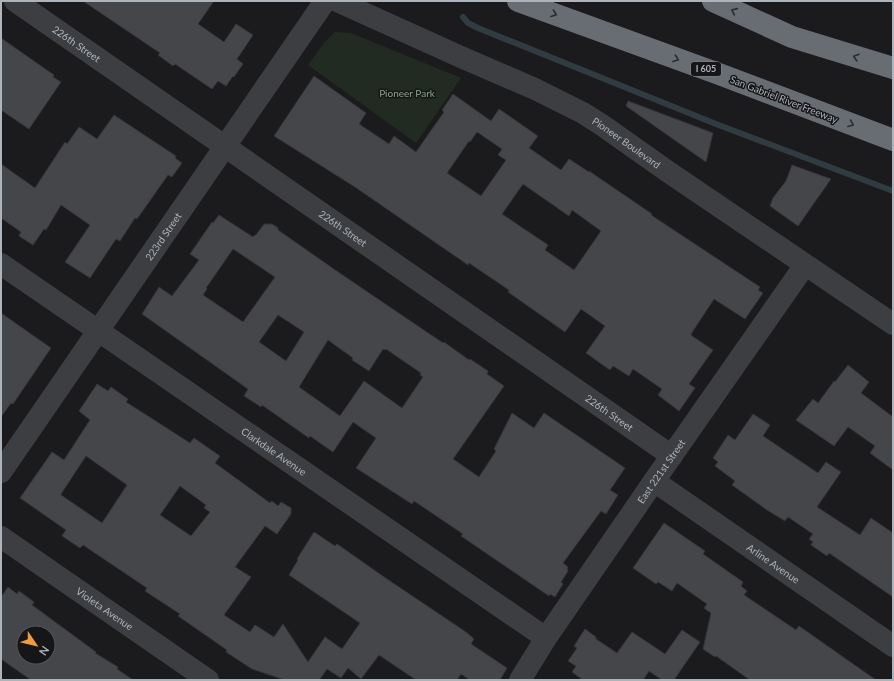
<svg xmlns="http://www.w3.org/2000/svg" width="894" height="681" viewBox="0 0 894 681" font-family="Lato,sans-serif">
<rect width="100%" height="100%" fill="#1b1b1d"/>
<!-- green -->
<path fill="#222b22" d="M335,32L351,33L461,78L416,143L308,65L324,43Z"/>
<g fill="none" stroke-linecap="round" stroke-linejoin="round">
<!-- stream -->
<path stroke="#303c41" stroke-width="6" d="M463,17L468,23L478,28L716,124L893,191"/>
</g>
<!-- building -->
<path fill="#45464a" stroke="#353539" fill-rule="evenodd" d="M83,1H214L198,24L224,42L236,24L253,35L237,59L243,64L234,77L233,76L226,86L218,81L212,89L175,64L173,66L158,55L160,53Z
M1,38L54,75L53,77L61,82L29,129L1,110Z
M314,76L366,113L359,124L389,144L394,136L416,152L444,112L442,110L453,94L491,121L499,109L538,136L529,148L561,170L569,159L589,172V171L652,214L651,215L760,287L758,290L763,293L745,319L714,299L691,334L692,336L713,350L689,384L695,388L679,411L658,395L662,389L633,369L629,376L613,366L610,370L586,353L605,326L581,309L565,332L508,292L509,290L469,263L468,265L355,187L274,136ZM477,132L502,149L498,155L506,160L481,196L447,173L469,141L470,142ZM523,184L569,216L572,210L601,231L574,270L545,250L548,245L502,214Z
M628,101L713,133L706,162L626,106Z
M114,115L176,156L175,158L182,163L172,177L168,175L137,219L135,218L120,241L116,239L90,278L65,262L90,225L61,205L46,230L44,229L33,245L19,236L21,232L1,218V164L35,188L65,142L67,144L79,127L97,139Z
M792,165L831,179L798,226L770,206L773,198L786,181Z
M219,215L253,237L255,235H256L264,224H272L278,228V230L341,274L443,343L444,342L469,360L470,359L488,371L487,374L504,386L453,459L479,477L496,451L494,449L512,413L534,428L544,413L625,468L610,490L618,495L606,514L601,511L563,563L568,567L567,570L568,571L561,582L563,584L555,597L550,594L549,596L461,536L463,534L414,501L412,504L356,468L376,438L353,422L333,452L310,436L309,438L262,405L261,407L244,396L248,389L142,314L159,287L172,296L199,260L190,254L212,222L213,223ZM233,249L275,277L243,322L203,295L207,289L206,288ZM278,315L304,332L286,361L259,342ZM328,340L353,358L352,360L369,371L383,349L385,350L386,349L421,373L420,375L423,377L402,408L364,381L340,416L299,387Z
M1,313L51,348L13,404L11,403L1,417Z
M848,365L869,382L861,393L893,417V470L870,453L875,446L848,427L834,446L796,420L813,399L818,403L834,381L835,382Z
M97,384L108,391L111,387L128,399L126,402L190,443L194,438L220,456L215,463L270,503L272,501L278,506L281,502L291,508V514L277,534L265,526L235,567L251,577L224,615L250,632L255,625L274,637L283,624L308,662L325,637L342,649L360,623L289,575L298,560L297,559L314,532L335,546L337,544L387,579L466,632L474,639L471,644L507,668L500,680H470L461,674L457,680H416L379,655L361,679L348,668L341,678L327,669L320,679L321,680H285L252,669L226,652L227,650L178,616L180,614L145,591L147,588L83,545L80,548L62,536L66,530L20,498L52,452L64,460L90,420L79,411ZM86,456L127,485L102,523L61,495V494ZM180,486L206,505L204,508L210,512L191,536L160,515Z
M753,414L770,425L763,436L818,473L826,462L841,472L817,507L860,535L871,518L893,533V597L829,553L827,556L811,545L813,542L809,539L813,534L788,517L785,521L767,510L732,485L735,481L715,466L718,462L713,458L728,435L735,440Z
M664,523L705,551L703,554L743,582L741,586L747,591L744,595L796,630L799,626L876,680H750L716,656L715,657L703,649L711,613L704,608L707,604L677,583L672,591L658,582L656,584L633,568Z
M8,587L17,594L19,591L34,602L32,605L96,652L95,653L118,667L117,669L133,680H31L1,659V597ZM24,633H48V657H24Z
M585,629L596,637V639L617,653L632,632L665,654L682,630L700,642L674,680H662L649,671L643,680H583L572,672L576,666L568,661L577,648L574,646Z"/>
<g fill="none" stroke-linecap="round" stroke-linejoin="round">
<!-- minor -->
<g stroke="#3c3e42" stroke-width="22">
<path id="s1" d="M15,1L672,456"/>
<path id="s2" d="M337,1L461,57L535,89L583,113L602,125L667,171L893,324"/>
<path id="s3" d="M1,264L546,638"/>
<path id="s4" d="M1,472L325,1"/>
<path id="s5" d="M654,481L893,646"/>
<path id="s6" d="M1,537L208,680"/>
<path id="s7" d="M520,680L546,638L654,481L805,265"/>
</g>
<!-- highway -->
<path stroke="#686c73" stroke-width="22" d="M518,1L719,74L893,140
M713,1L792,37L893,68"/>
</g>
<!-- one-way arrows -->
<defs><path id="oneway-chevron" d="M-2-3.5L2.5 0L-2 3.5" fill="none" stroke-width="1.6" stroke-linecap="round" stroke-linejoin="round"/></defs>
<g stroke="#2a2c2f">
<use href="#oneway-chevron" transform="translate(734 11) rotate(-156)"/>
<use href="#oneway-chevron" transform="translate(554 14) rotate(20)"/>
<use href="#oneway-chevron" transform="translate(856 57) rotate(-162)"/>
<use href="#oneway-chevron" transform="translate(676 59) rotate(20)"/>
<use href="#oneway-chevron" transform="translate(851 124) rotate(21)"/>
</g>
<g text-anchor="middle" stroke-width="3" stroke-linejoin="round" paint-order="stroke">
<!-- shield labels -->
<rect fill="#161618" stroke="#80858b" stroke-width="1" x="691" y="62" width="30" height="14" rx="3"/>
<g font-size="9" font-weight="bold" fill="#aeb4bc">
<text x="706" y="72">I 605</text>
</g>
<!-- street labels -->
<g font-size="10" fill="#aeb4bc" stroke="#161618">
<text dy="4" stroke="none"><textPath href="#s1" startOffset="75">226th Street</textPath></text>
<text transform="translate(784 99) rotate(21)" y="4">San Gabriel River Freeway</text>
<text dy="4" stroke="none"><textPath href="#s2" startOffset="323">Pioneer Boulevard</textPath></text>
<text dy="4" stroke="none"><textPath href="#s1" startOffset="399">226th Street</textPath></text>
<text dy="4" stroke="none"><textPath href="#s4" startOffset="286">223rd Street</textPath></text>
<text dy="4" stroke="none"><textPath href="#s1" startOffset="723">226th Street</textPath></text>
<text dy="4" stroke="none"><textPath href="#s3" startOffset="331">Clarkdale Avenue</textPath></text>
<text dy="4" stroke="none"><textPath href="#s7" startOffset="252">East 221st Street</textPath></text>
<text dy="4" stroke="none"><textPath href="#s5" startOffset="145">Arline Avenue</textPath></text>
<text dy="4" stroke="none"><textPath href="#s6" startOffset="126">Violeta Avenue</textPath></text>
</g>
<!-- park labels -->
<g font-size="10" fill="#88a685" stroke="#161618">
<text x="407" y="97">Pioneer Park</text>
</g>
</g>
<!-- border -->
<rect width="894" height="681" fill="none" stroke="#aeb4bc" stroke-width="4"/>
<!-- north arrow -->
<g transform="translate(36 645) rotate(125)"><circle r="19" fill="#161618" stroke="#53555a"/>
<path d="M0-3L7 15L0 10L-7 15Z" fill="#ef9b41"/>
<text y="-6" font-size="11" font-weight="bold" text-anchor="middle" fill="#aeb4bc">N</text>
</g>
</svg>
